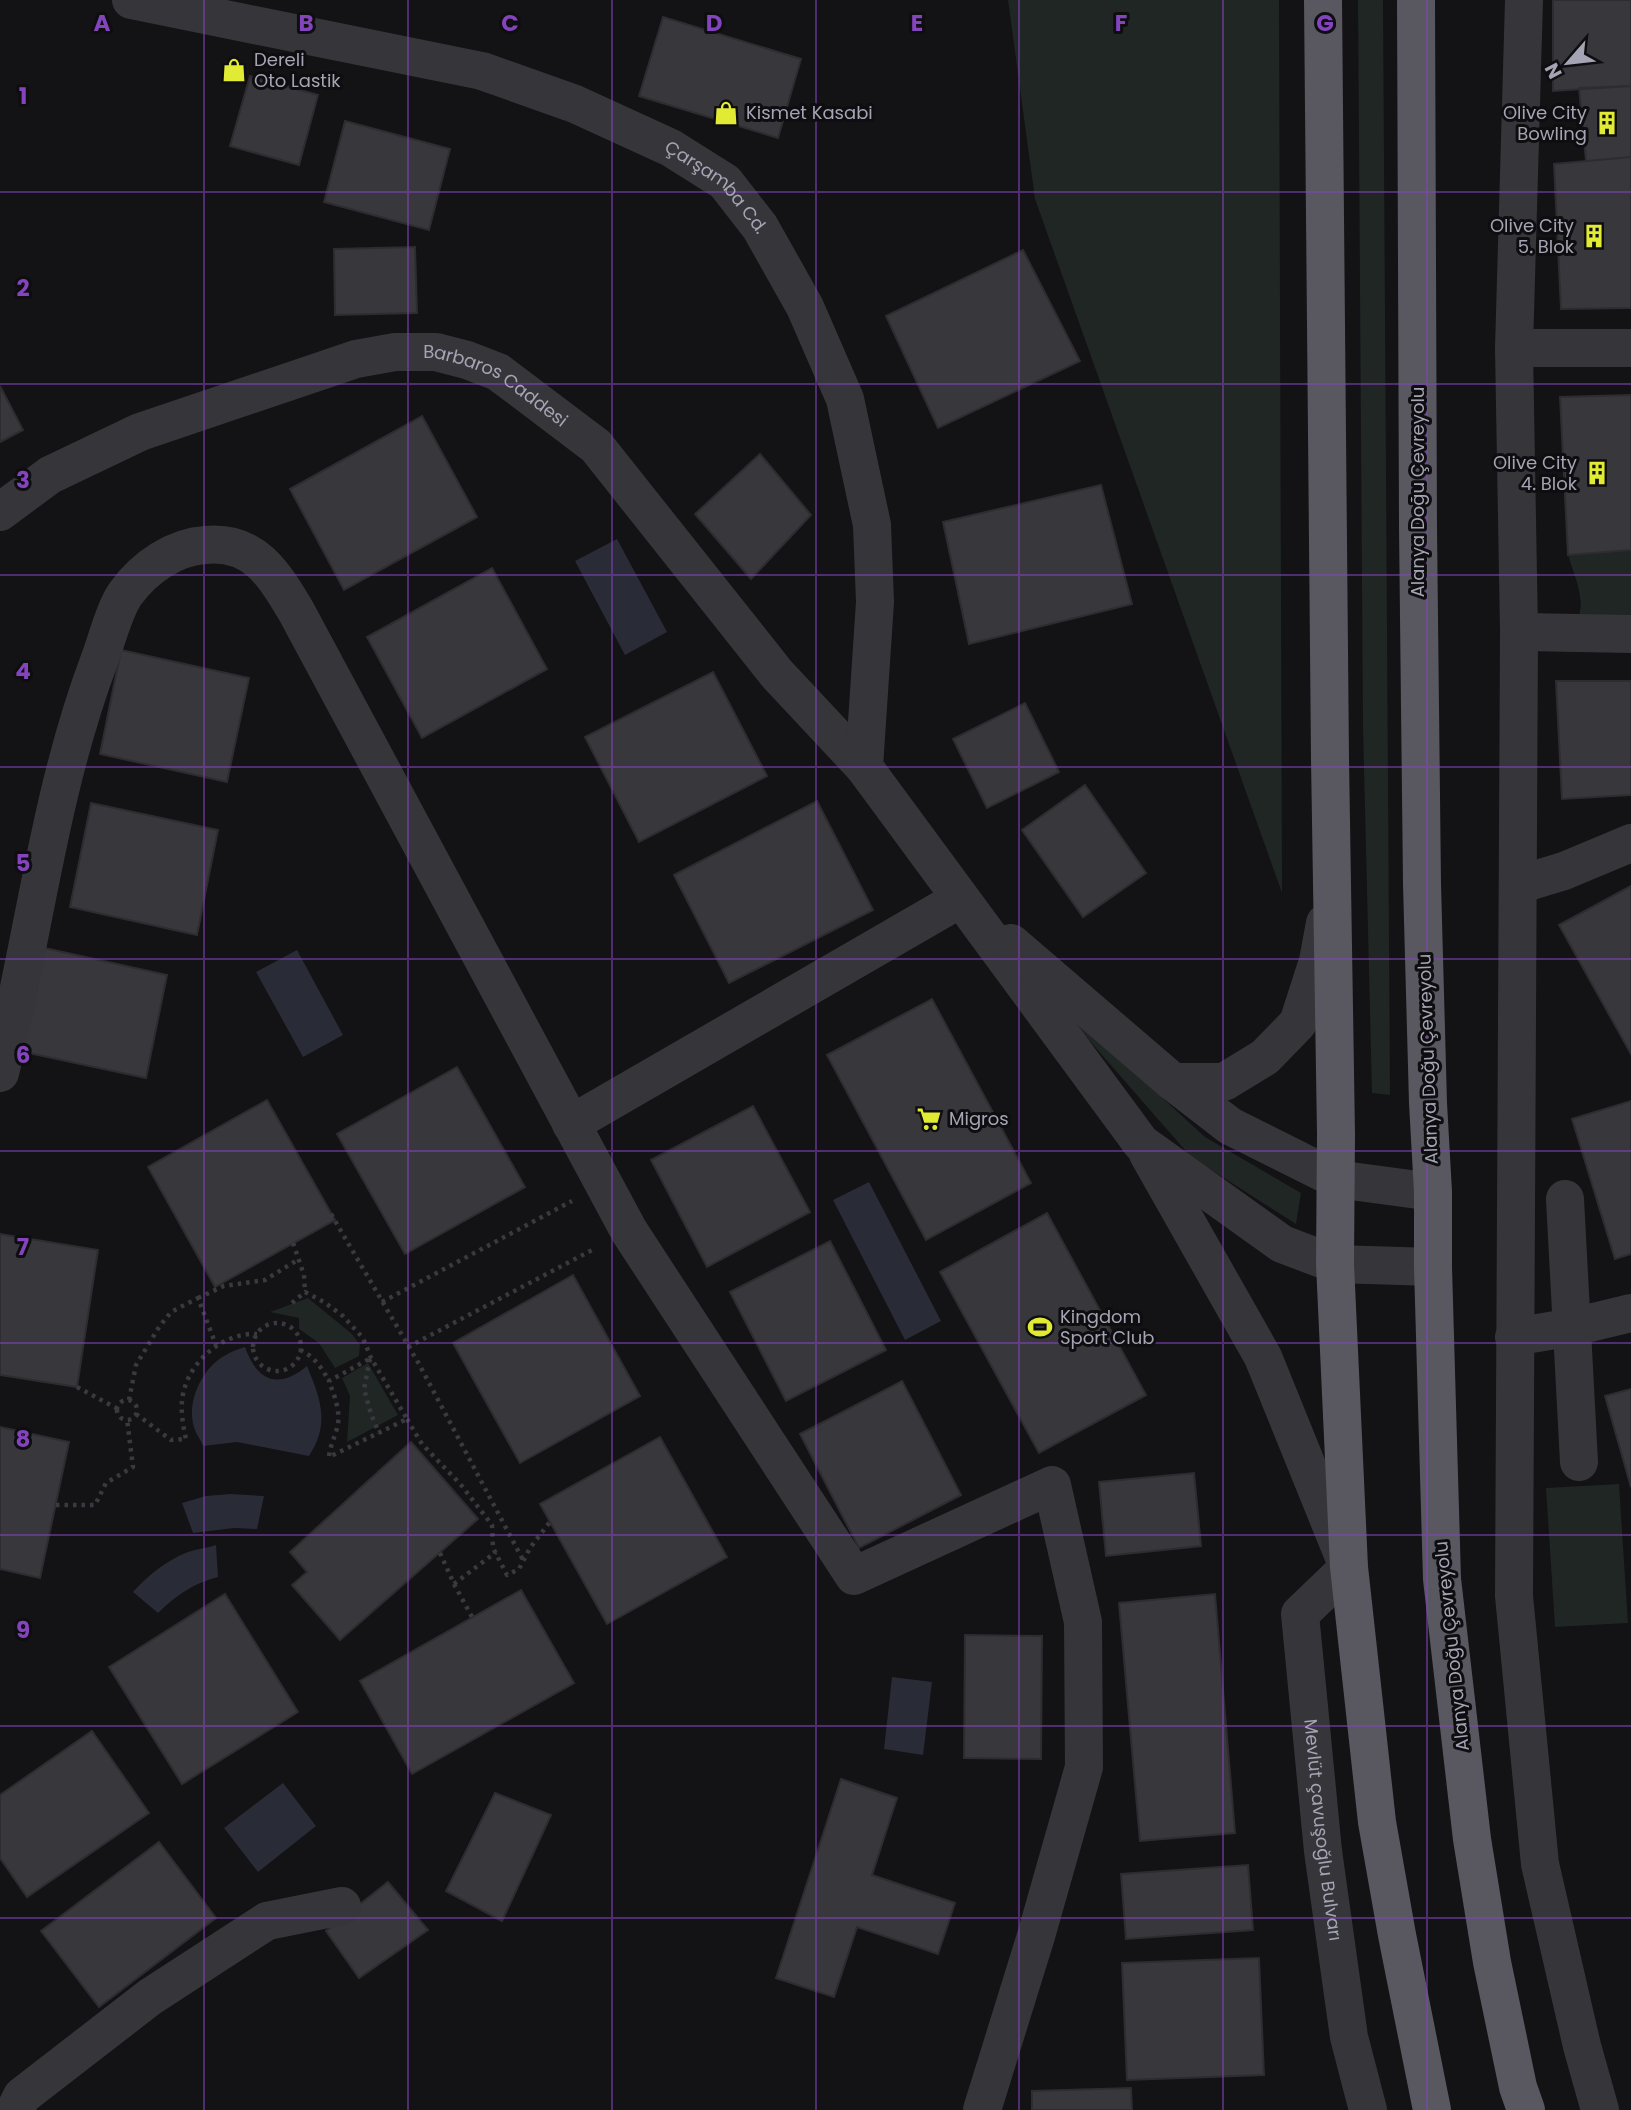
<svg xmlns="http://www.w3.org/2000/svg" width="1631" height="2110" viewBox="0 0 1631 2110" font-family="Poppins,sans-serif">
<rect width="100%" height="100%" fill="#131214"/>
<!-- green -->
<path fill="#1f2623" d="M1008,0H1279L1282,893L1035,199Z
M1358,0H1383L1390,1095L1372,1093L1363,728Z
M1631,550V621L1579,615C1585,598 1573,572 1568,555Z
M1047,992L1205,1137L1301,1193L1296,1224L1191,1157Z
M308,1298L352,1334L360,1345L359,1356L335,1368L319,1343L299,1329V1318L270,1312Z
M368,1363L398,1415L347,1442L350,1396L342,1378Z
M1619,1484L1628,1623L1555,1627L1546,1488Z"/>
<!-- water -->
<path fill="#292b37" d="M617,539L667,632L625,655L575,561Z
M297,950L343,1035L303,1057L256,972Z
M869,1182L941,1321L905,1340L833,1200Z
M245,1347C257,1381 278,1390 307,1366C321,1400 330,1424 309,1456L237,1442L203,1446C201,1440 197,1436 195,1430C185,1405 201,1369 224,1356C230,1352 238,1349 245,1347Z
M231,1494L264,1496L257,1529L234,1528L193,1533L182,1503L206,1496Z
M216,1545L218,1577C192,1584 177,1595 158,1613L133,1592C147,1576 167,1560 188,1552C197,1549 207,1548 216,1545Z
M892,1677L932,1682L923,1755L884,1749Z
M283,1783L316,1826L258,1872L224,1828Z"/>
<!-- building -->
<path fill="#38373c" stroke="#2e2c30" stroke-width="2" d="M1553,0H1631V86L1553,91Z
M663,17L801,59L778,138L639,96Z
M250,76L318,95L299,165L230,146Z
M1631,86V157L1586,161L1579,88Z
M345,121L450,149L429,230L324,202Z
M1631,157V308L1561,309L1554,164Z
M415,247L417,313L335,315L334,249Z
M1023,250L1080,361L938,428L886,316Z
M0,386L23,430L0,442Z
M1631,395V550L1568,555L1560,397Z
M422,416L477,517L344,590L290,489Z
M760,454L811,515L751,579L695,514Z
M1101,485L1132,604L969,644L943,522Z
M492,568L547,669L422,738L367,637Z
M121,650L249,678L227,782L100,754Z
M713,672L767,776L639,842L585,737Z
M1556,681H1631V795L1562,799Z
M1025,703L1059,772L987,808L953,739Z
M1085,785L1146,873L1083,917L1022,830Z
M817,801L873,910L729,983L674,875Z
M91,803L218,830L197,935L70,907Z
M1631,886V1054L1559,925Z
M40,947L167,975L146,1078L19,1051Z
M932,999L1031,1183L926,1240L827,1055Z
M457,1067L525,1187L405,1254L337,1134Z
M267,1100L335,1220L215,1287L148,1167Z
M1631,1101V1254L1615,1259L1572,1119Z
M753,1106L810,1212L707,1267L651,1160Z
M1047,1213L1146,1395L1039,1453L940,1272Z
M0,1234L98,1250L77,1387L0,1375Z
M830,1241L886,1350L786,1401L730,1292Z
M573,1275L640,1396L520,1463L453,1343Z
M902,1381L961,1495L859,1548L800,1434Z
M1631,1389V1487L1605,1396Z
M0,1427L69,1442L40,1578L0,1569Z
M660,1437L727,1557L607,1624L540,1504Z
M411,1442L478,1519L340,1640L292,1585L307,1572L290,1552Z
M1194,1473L1201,1546L1106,1556L1099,1482Z
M521,1590L574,1683L412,1774L360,1681Z
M225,1594L298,1712L182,1784L109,1667Z
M1215,1594L1235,1833L1140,1841L1119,1603Z
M965,1635L1042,1636L1041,1759L964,1758Z
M92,1731L149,1813L27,1897L0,1858V1795Z
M841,1779L897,1798L872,1875L955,1903L938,1954L857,1927L834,1997L776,1978Z
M495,1793L551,1815L502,1921L446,1891Z
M159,1842L216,1918L99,2007L41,1931Z
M1248,1865L1253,1930L1126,1939L1121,1874Z
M388,1882L428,1930L359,1978L326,1931Z
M1259,1958L1264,2075L1127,2080L1122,1963Z
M1131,2088L1132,2110H1032V2091Z"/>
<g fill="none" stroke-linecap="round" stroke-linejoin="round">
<!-- path -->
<path stroke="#3a393f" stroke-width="4.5" stroke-dasharray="3.5 5" stroke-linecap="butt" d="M331,1214L419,1364L523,1560
M293,1243L304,1275L305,1292
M198,1298L224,1286L265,1280L299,1259
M382,1302L572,1201
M292,1303L305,1292L324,1302L343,1316L363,1338L371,1358L407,1419L329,1457C330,1445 336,1435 338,1424C340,1409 334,1395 329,1381L371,1358
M253 1347a24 24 0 1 1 48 0a24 24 0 1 1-48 0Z
M408,1347L594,1249
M300,1350C315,1357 321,1367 329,1381
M370,1359L364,1389L371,1414L379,1433
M77,1387L118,1409
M129,1400L136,1365L159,1327L171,1312L198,1298L216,1345
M117 1410a10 10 0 1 1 20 0a10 10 0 1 1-20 0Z
M136,1414L171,1440L186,1439C183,1426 181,1413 182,1401C185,1365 221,1332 257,1334
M407,1419L422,1444L462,1486L492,1525L493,1548L507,1575L519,1569L530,1548L550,1522
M56,1505H95L106,1483L133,1467L127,1419
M440,1553L454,1584L496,1552
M454,1584L472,1617"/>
<!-- minor -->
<g stroke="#36353a" stroke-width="38">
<path d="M1524,0L1514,348L1519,632L1514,1596L1540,1864L1582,2046L1600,2110"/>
<path d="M1514,348H1631"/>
<path id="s1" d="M0,512L50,475L140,432L356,359L395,352H436L467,360L498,372L596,446L777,674L864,767"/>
<path d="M1519,632L1631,634"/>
<path d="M1518,885L1564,871L1631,843"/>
<path d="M0,1073C34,936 49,794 99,661C106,643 115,607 126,593C144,568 174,547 205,545C254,540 274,574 296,611L629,1231L854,1576L1052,1485L1083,1622L1084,1767L1036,1936L982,2110"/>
<path d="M571,1124L960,899"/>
<path d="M1565,1199L1579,1462"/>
<path d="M1514,1337L1573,1327L1631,1313"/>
<path id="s2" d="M1349,1567L1300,1614L1323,1851L1349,2037L1368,2110"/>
<path d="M15,2110L22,2096L150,1997L267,1921L342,1906"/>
</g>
<!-- tertiary -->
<g stroke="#36353a" stroke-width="38">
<path id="s3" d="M131,0L482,71L575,104L671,148L725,182L760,227L805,307L845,399L872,525L875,602L864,767L1141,1143L1282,1244L1335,1264L1433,1267"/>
<path d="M1011,943L1173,1082L1230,1126L1336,1179L1433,1192"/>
<path d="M1173,1082H1224L1265,1057L1298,1023L1318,961L1325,923"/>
<path d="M1148,1154L1263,1357L1346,1562"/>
</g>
<!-- trunk -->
<path stroke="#595760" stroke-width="38" d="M1323,0L1330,759L1336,1134L1335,1264L1349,1567L1377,1822L1397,1935L1432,2110
M1416,0L1418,528L1422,884L1428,1103L1433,1192V1267L1442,1579L1472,1839L1492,1962L1518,2087L1526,2110"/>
</g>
<!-- grid -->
<path fill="none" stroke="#8344bd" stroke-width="2" stroke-opacity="0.55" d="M204,0V2110M408,0V2110M612,0V2110M816,0V2110M1019,0V2110M1223,0V2110M1427,0V2110M0,192H1631M0,384H1631M0,575H1631M0,767H1631M0,959H1631M0,1151H1631M0,1343H1631M0,1535H1631M0,1726H1631M0,1918H1631"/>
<!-- icons -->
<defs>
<g id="shop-bare" transform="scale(1.89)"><path d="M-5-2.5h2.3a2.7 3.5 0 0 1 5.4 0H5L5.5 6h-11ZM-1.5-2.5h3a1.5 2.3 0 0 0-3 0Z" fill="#e1eb33" stroke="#0e0d0f" stroke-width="2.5" paint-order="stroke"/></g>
<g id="building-bare" transform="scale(1.89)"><path d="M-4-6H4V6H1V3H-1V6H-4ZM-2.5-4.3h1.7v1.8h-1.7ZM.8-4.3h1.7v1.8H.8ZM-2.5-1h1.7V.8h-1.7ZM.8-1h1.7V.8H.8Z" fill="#e1eb33" stroke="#0e0d0f" stroke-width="2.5" paint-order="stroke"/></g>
<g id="supermarket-bare" transform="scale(1.89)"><path d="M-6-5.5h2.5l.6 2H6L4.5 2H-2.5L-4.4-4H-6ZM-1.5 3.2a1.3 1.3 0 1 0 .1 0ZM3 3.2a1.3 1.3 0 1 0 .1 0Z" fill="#e1eb33" stroke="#0e0d0f" stroke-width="2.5" paint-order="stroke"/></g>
<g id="stadium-bare" transform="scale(1.89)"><path d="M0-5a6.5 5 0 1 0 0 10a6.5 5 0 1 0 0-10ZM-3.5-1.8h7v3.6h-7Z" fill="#e1eb33" stroke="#0e0d0f" stroke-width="2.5" paint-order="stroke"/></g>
</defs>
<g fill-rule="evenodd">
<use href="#shop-bare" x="234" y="70"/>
<use href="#shop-bare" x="726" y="113"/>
<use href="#building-bare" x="1607" y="123"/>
<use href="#building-bare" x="1594" y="236"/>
<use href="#building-bare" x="1597" y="473"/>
<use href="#supermarket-bare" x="929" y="1119"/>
<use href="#stadium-bare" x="1040" y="1327"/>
</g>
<g text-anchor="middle" stroke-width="6" stroke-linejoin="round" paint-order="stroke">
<!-- poi labels -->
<g font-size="18" fill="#a5a4b4" stroke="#0e0d0f" text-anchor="start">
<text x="254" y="66">Dereli<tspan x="254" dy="21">Oto Lastik</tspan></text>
<text x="746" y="119">Kismet Kasabi</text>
<text x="1587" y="119" text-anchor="end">Olive City<tspan x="1587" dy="21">Bowling</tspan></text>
<text x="1574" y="232" text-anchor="end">Olive City<tspan x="1574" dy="21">5. Blok</tspan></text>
<text x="1577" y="469" text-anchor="end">Olive City<tspan x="1577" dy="21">4. Blok</tspan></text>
<text x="949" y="1125">Migros</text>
<text x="1060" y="1323">Kingdom<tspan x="1060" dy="21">Sport Club</tspan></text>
</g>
<!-- street labels -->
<g font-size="18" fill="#a5a4b4" stroke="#0e0d0f">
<text dy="6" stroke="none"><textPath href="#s3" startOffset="623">Çarşamba Cd.</textPath></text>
<text dy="6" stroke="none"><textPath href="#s1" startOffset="539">Barbaros Caddesi</textPath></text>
<text transform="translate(1418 492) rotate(-90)" y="6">Alanya Doğu Çevreyolu</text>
<text transform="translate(1428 1059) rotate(-92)" y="6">Alanya Doğu Çevreyolu</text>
<text transform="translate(1452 1646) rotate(-96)" y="6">Alanya Doğu Çevreyolu</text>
<text dy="6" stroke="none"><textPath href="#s2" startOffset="285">Mevlüt çavuşoğlu Bulvarı</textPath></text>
</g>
</g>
<g font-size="23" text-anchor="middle" font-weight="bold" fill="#8344bd" stroke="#0e0d0f" stroke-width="6" stroke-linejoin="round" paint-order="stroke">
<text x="102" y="31">A</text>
<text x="306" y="31">B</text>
<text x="510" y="31">C</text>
<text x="714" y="31">D</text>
<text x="917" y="31">E</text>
<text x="1121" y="31">F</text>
<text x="1325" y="31">G</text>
<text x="23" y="104">1</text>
<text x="23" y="296">2</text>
<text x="23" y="488">3</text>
<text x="23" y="679">4</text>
<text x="23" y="871">5</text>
<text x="23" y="1063">6</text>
<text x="23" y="1255">7</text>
<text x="23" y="1447">8</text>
<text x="23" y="1638">9</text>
</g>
<!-- north arrow -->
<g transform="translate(1568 63) rotate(242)" stroke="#0e0d0f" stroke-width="5" paint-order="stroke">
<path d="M0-5L12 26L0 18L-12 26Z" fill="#a5a4b4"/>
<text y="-10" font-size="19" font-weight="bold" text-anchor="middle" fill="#a5a4b4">N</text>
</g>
</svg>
